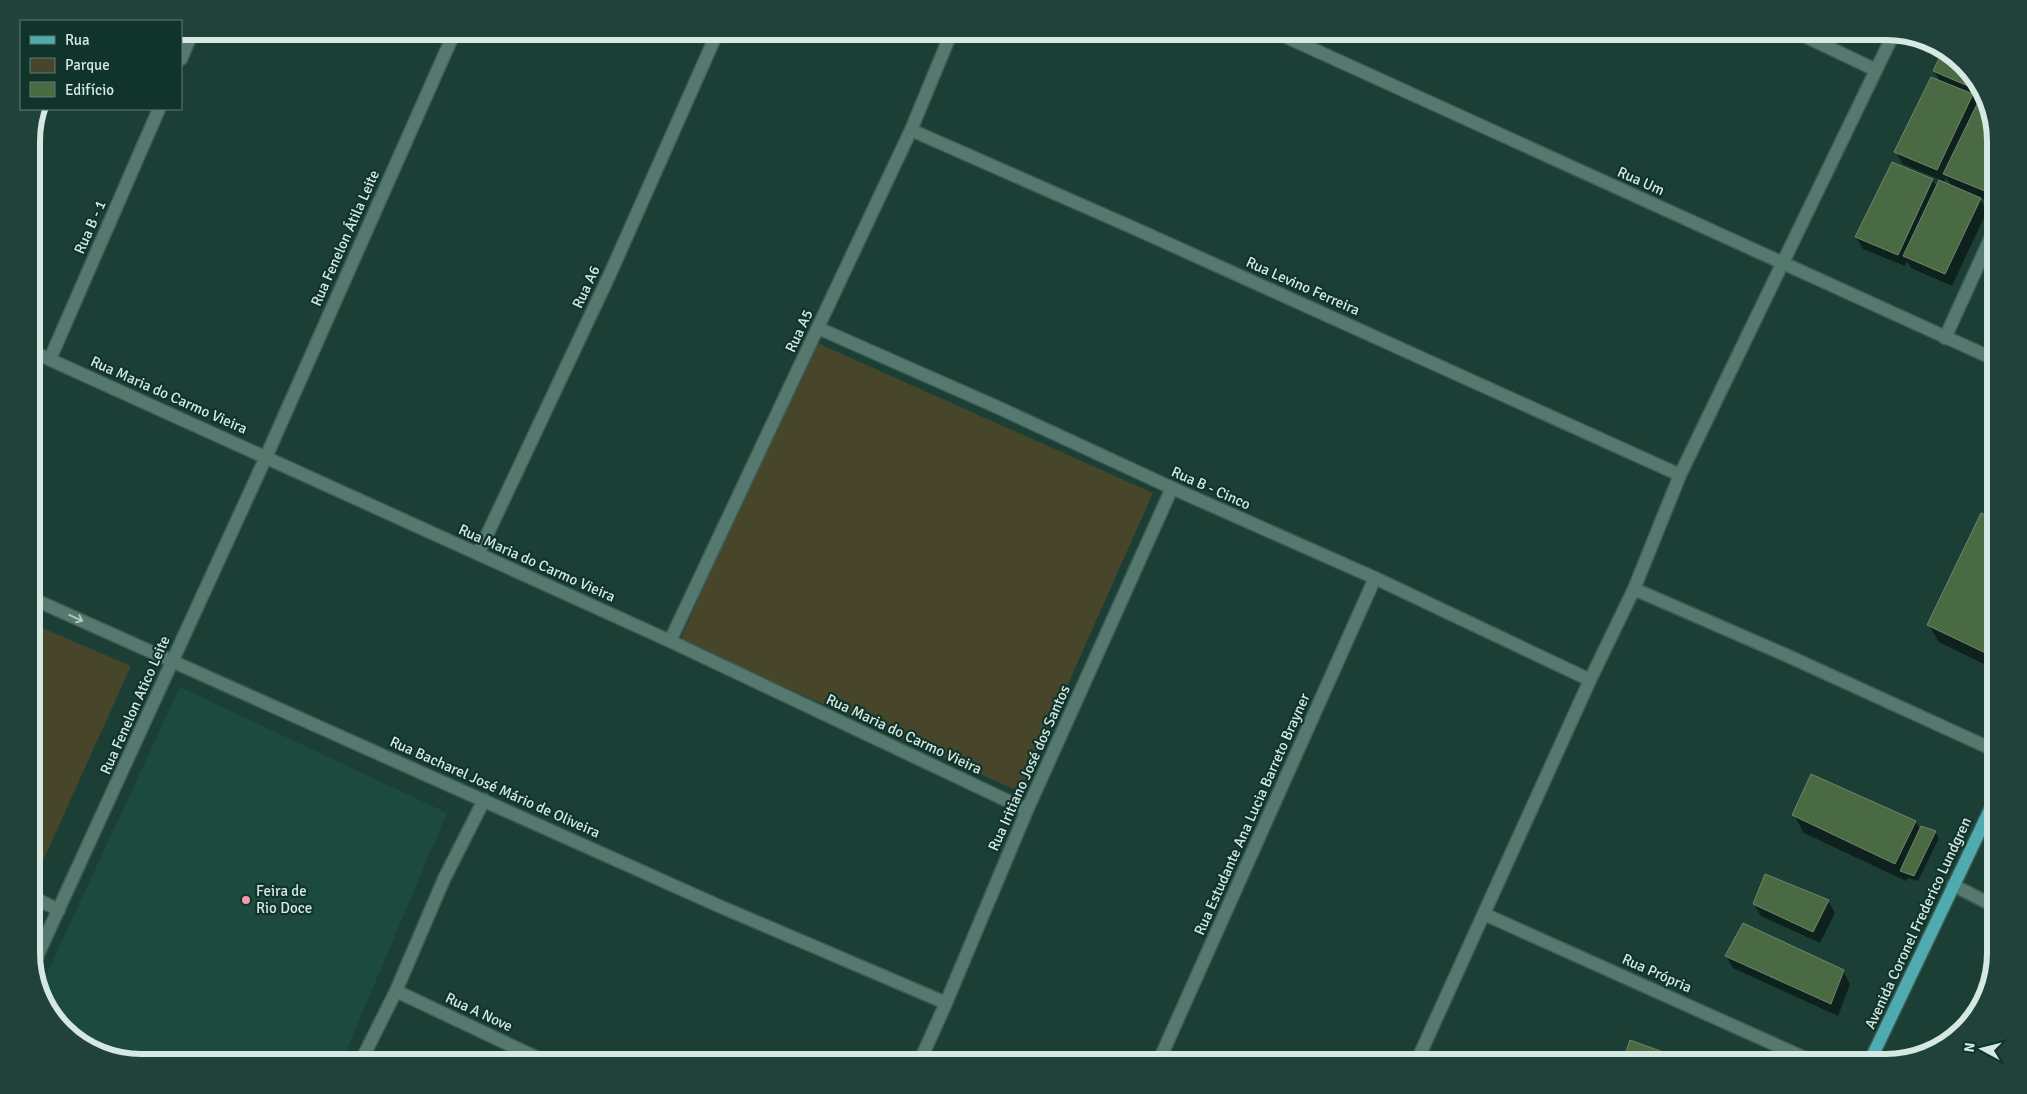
<svg xmlns="http://www.w3.org/2000/svg" width="2027" height="1094" viewBox="0 0 2027 1094" font-family="Signika,sans-serif">
<rect width="100%" height="100%" fill="#1b3e35"/>
<!-- built -->
<path fill="#1d4a3f" d="M180,687L447,813L341,1063H141L92,1051L50,1014L41,986Z"/>
<!-- green -->
<path fill="#47462a" d="M813,341L1153,493L1020,792L680,640Z
M31,623L131,666L32,885Z"/>
<!-- shadow -->
<path fill="#0007" fill-rule="evenodd" d="M1944,51L1977,80L1983,98L1982,100L1996,134V196L1992,203L1979,197L1987,211L1952,286L1911,268L1907,261L1905,266L1863,249L1856,237L1933,180L1937,187L1941,180L1903,164L1896,152L1941,83L1934,71ZM1972,96L1980,99L1978,105ZM1946,177L1952,187L1943,184Z
M1996,510V670L1939,642L1928,624L1994,521L1992,517Z
M1811,776L1916,822L1920,830L1935,832L1939,838L1918,881L1908,878L1906,881L1804,833L1794,815Z
M1828,901L1835,913L1820,943L1761,916L1754,904Z
M1726,956L1843,971L1850,984L1838,1016L1733,968Z
M1673,1057L1676,1063H1623Z"/>
<!-- building -->
<path fill="#4a6a44" stroke="#70856c" d="M1943,50L1977,80L1975,89L1933,71Z
M1931,77L1973,94L1937,170L1894,152Z
M1980,98L1984,100L1996,134V170L1985,191L1943,174Z
M1892,162L1933,179L1898,255L1855,237Z
M1939,180L1981,198L1945,274L1903,256Z
M1981,513L1996,520V658L1927,625Z
M1811,774L1916,821L1895,864L1792,815Z
M1921,826L1936,831L1914,876L1900,871Z
M1765,874L1829,900L1813,932L1753,904Z
M1743,923L1844,970L1831,1004L1725,956Z
M1630,1040L1674,1056L1671,1063H1622Z"/>
<g fill="none" stroke-linecap="round" stroke-linejoin="round">
<!-- service casing -->
<g stroke="#3c5c53" stroke-width="15">
<path id="service" d="M32,897L59,910"/>
</g>
<!-- minor casing -->
<g stroke="#3c5c53" stroke-width="15">
<path id="minor" d="M1794,31L1876,70
M181,59L193,31
M911,130L1136,229L1680,475
M818,328L997,407L1172,488L1375,578L1590,680
M1945,338L1996,226
M31,351L670,641L1027,810
M50,359L159,109
M478,554L610,274L718,31
M1634,589L1788,656L1996,751
M31,598L719,906L946,1003
M670,641L911,130L952,31
M1953,885L1996,907
M1484,914L1816,1063
M396,991L548,1063
M360,1063L396,991L444,879L484,800
M919,1063L946,1003L1027,810L1172,488
M1158,1063L1375,578
M1416,1063L1590,680L1634,589L1680,475L1894,33"/>
</g>
<!-- tertiary casing -->
<g stroke="#3c5c53" stroke-width="15">
<path id="tertiary" d="M1273,31L1996,360
M33,965L266,457L455,31"/>
</g>
<!-- primary casing -->
<g stroke="#3c5c53" stroke-width="15">
<path id="primary" d="M1869,1063L1996,797"/>
</g>
<!-- service -->
<use href="#service" stroke="#55796e" stroke-width="12"/>
<!-- minor -->
<use href="#minor" stroke="#55796e" stroke-width="12"/>
<!-- tertiary -->
<use href="#tertiary" stroke="#55796e" stroke-width="12"/>
<!-- primary -->
<use href="#primary" stroke="#50abb0" stroke-width="12"/>
</g>
<!-- one-way arrows -->
<defs><path id="oneway-shaft" d="M-6 0H5M1.5-3L5.5 0L1.5 3" fill="none" stroke-width="1.6" stroke-linecap="round" stroke-linejoin="round" transform="scale(1.25)"/></defs>
<use stroke="#afc7bf" href="#oneway-shaft" transform="translate(76 618) rotate(24)"/>
<!-- markers -->
<circle fill="#f39aa8" stroke="#10342b" stroke-width="2" cx="246" cy="900" r="5"/>
<g text-anchor="middle" stroke-width="4.5" stroke-linejoin="round" paint-order="stroke">
<!-- street labels -->
<g font-size="15" fill="#d5e8e2" stroke="#10342b">
<text transform="translate(1641 181) rotate(24)" y="5">Rua Um</text>
<text transform="translate(90 227) rotate(-66)" y="5">Rua B - 1</text>
<text transform="translate(345 238) rotate(-66)" y="5">Rua Fenelon Átila Leite</text>
<text transform="translate(1303 286) rotate(24)" y="5">Rua Levino Ferreira</text>
<text transform="translate(586 287) rotate(-65)" y="5">Rua A6</text>
<text transform="translate(799 331) rotate(-65)" y="5">Rua A5</text>
<text transform="translate(169 395) rotate(24)" y="5">Rua Maria do Carmo Vieira</text>
<text transform="translate(1211 488) rotate(24)" y="5">Rua B - Cinco</text>
<text transform="translate(537 563) rotate(24)" y="5">Rua Maria do Carmo Vieira</text>
<text transform="translate(135 705) rotate(-66)" y="5">Rua Fenelon Atico Leite</text>
<text transform="translate(904 734) rotate(25)" y="5">Rua Maria do Carmo Vieira</text>
<text transform="translate(1029 768) rotate(-66)" y="5">Rua Iritiano José dos Santos</text>
<text transform="translate(495 787) rotate(24)" y="5">Rua Bacharel José Mário de Oliveira</text>
<text transform="translate(1252 814) rotate(-66)" y="5">Rua Estudante Ana Lucia Barreto Brayner</text>
<text transform="translate(1918 923) rotate(-65)" y="5">Avenida Coronel Frederico Lundgren</text>
<text transform="translate(1657 973) rotate(24)" y="5">Rua Própria</text>
<text transform="translate(479 1012) rotate(25)" y="5">Rua A Nove</text>
</g>
<!-- poi labels -->
<g font-size="15" fill="#d5e8e2" stroke="#10342b" text-anchor="start">
<text x="256" y="896">Feira de<tspan x="256" dy="17">Rio Doce</tspan></text>
</g>
</g>
<!-- crop -->
<path d="M0 0H2027V1094H0ZM141 40H1886A101 101 0 0 1 1987 141V953A101 101 0 0 1 1886 1054H141A101 101 0 0 1 40 953V141A101 101 0 0 1 141 40Z" fill="#20423a" fill-rule="evenodd"/>
<path fill="none" stroke="#d5e8e2" stroke-width="6" d="M141 40H1886A101 101 0 0 1 1987 141V953A101 101 0 0 1 1886 1054H141A101 101 0 0 1 40 953V141A101 101 0 0 1 141 40Z"/>
<!-- legend -->
<rect x="20" y="20" width="162" height="90" fill="#10342b" stroke="#5f7c74"/>
<rect x="30" y="36" width="25" height="8" fill="#50abb0" stroke="#5f7c74"/>
<text x="65" y="45" font-size="15" fill="#d5e8e2">Rua</text>
<rect x="30" y="58" width="25" height="15" fill="#47462a" stroke="#5f7c74"/>
<text x="65" y="70" font-size="15" fill="#d5e8e2">Parque</text>
<rect x="30" y="82" width="25" height="15" fill="#4a6a44" stroke="#5f7c74"/>
<text x="65" y="95" font-size="15" fill="#d5e8e2">Edifício</text>
<!-- north arrow -->
<g transform="translate(1982 1049) rotate(277)" stroke="#10342b" stroke-width="4" paint-order="stroke">
<path d="M0-4L9 19L0 12L-9 19Z" fill="#d5e8e2"/>
<text y="-8" font-size="14" font-weight="bold" text-anchor="middle" fill="#d5e8e2">N</text>
</g>
</svg>
